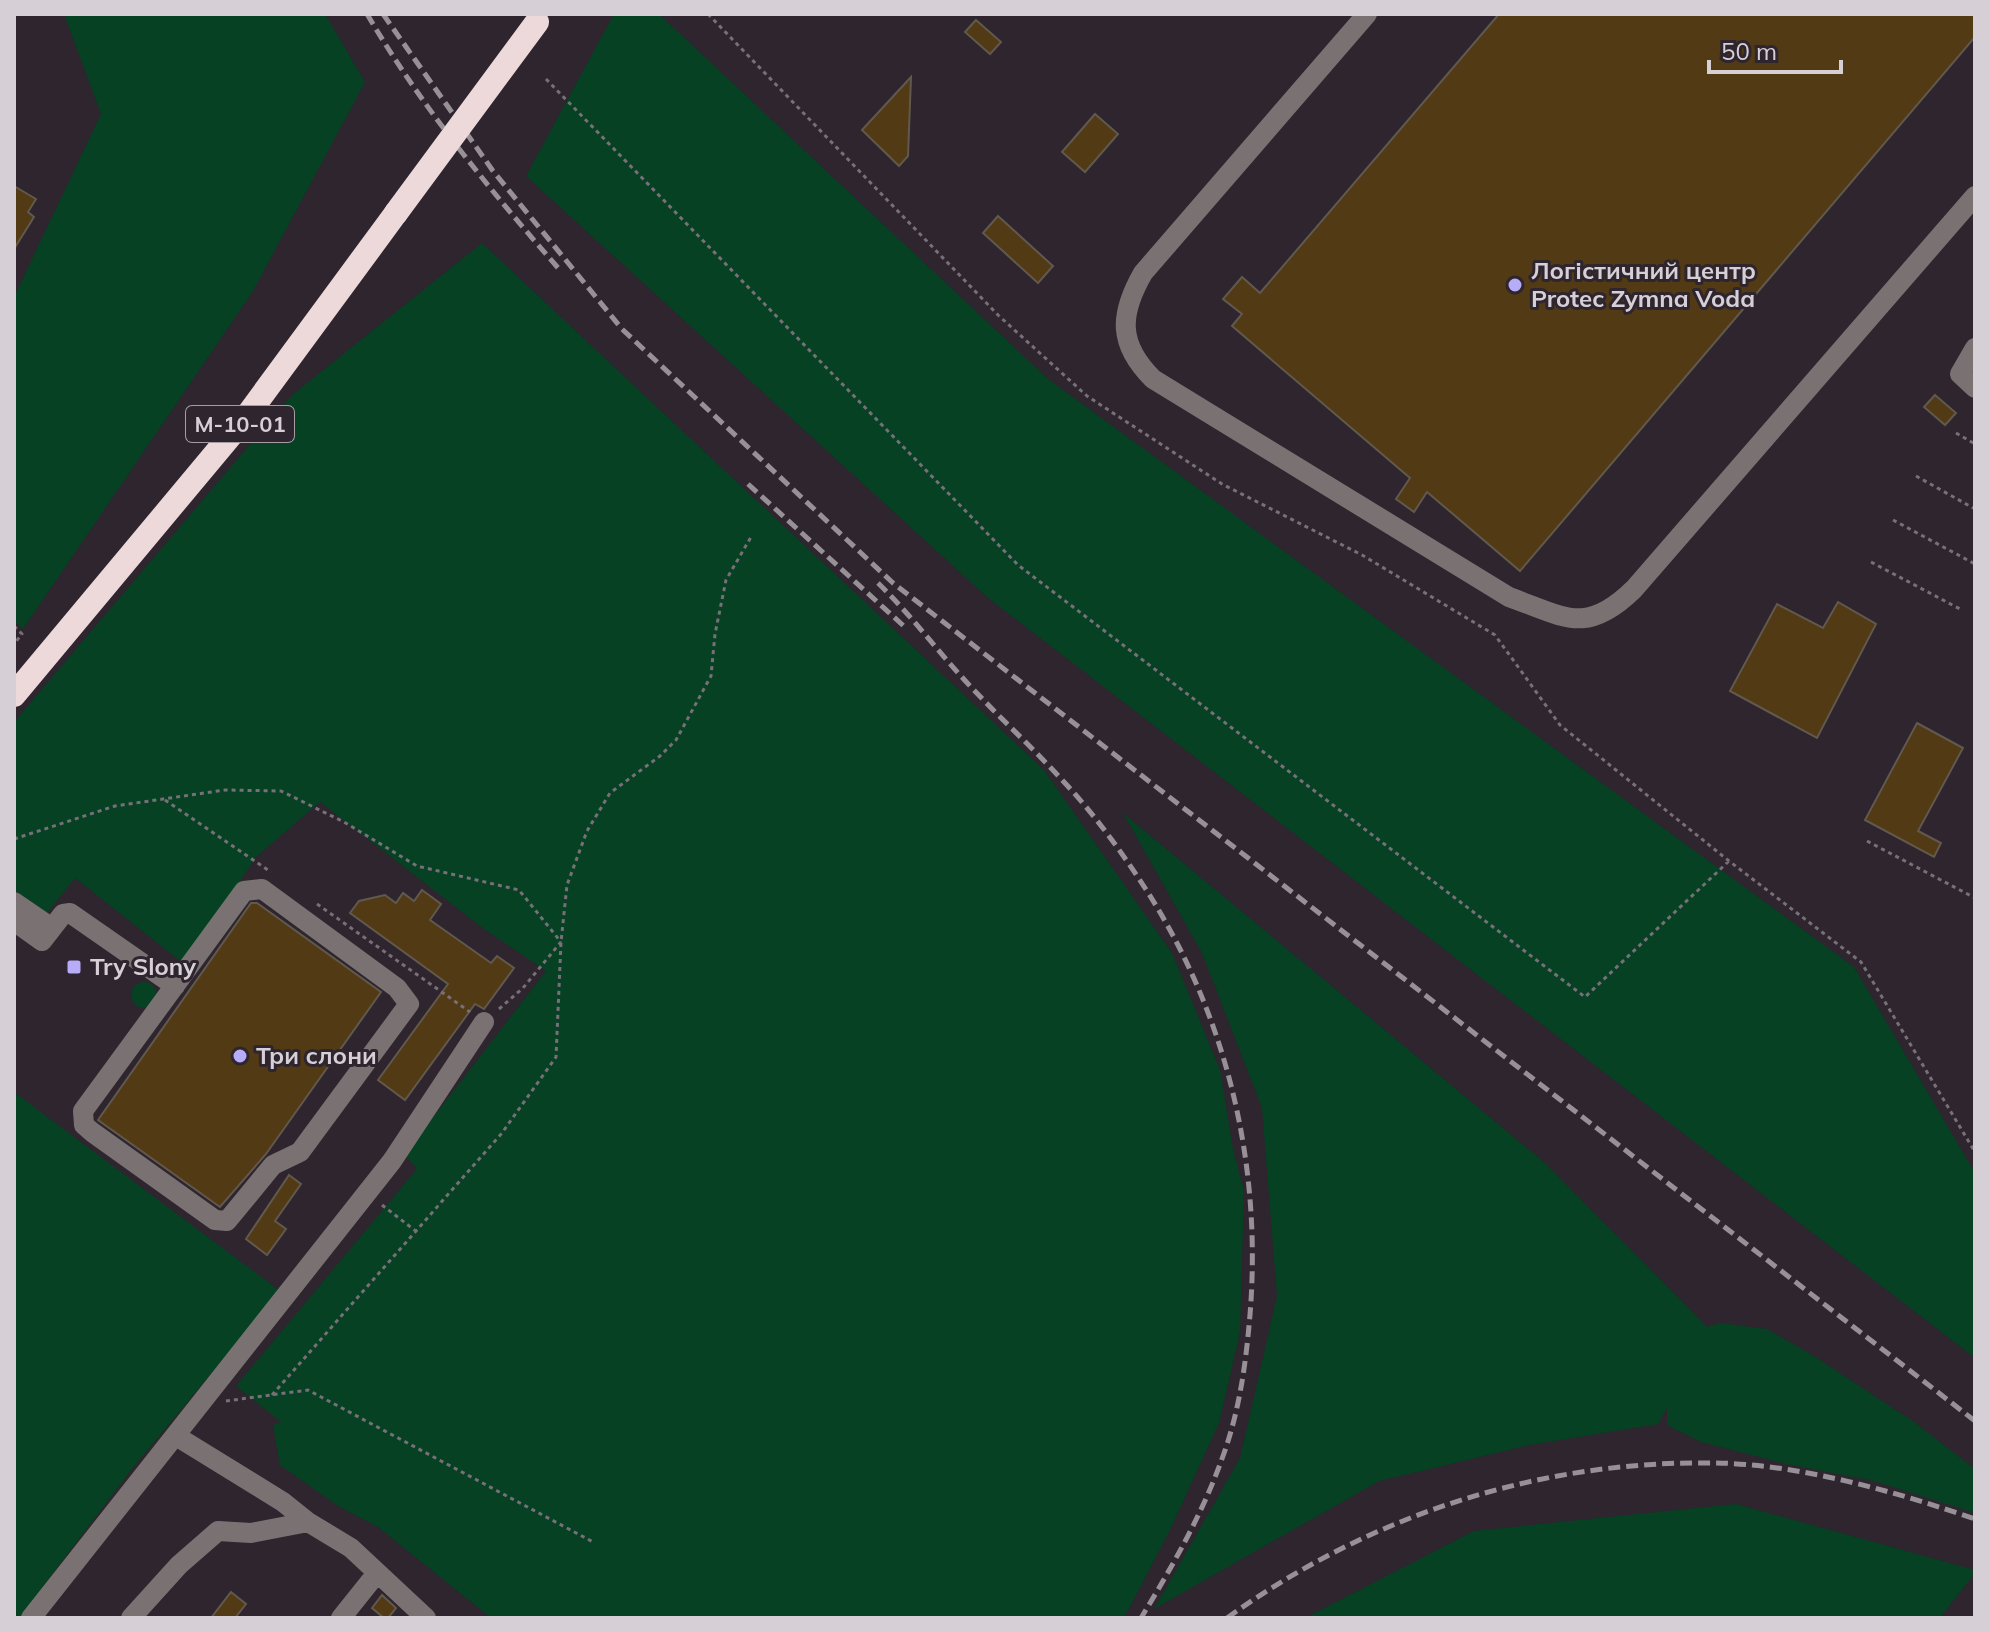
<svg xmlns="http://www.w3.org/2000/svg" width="1989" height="1632" viewBox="0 0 1989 1632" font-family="Mulish,sans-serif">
<rect width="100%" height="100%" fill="#2e252e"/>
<!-- green -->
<path fill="#054122" d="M64,14H325L365,82L253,291L23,629L14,621V297L101,114Z
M614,14H659L1048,379L1854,967L1975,1173V1358L987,597L526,176Z
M482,243L1044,770L1172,953L1220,1070L1233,1149L1244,1191L1240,1332L1219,1423L1170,1530L1124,1618H491L378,1527L338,1506L280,1465L273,1425L281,1422L236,1386L417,1169L404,1155L546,971L484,929L320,802L257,856L184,964L75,878L47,913L14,890V722L292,395Z
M1123,813L1545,1163L1707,1327L1720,1323L1767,1329L1814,1356L1914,1422L1975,1469V1513L1874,1481L1787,1464L1701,1442L1667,1425V1408L1658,1424L1529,1445L1379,1481L1154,1609L1240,1458L1277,1296L1262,1108L1202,953Z
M131 995a13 13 0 1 1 26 0a13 13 0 1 1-26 0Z
M14,1092L280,1291L135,1465L19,1618H14Z
M1736,1504L1975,1570V1573L1940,1618H1305L1474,1531Z"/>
<!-- building -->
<path fill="#513a14" stroke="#61594d" stroke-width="2" d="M1499,14H1975V37L1520,571L1427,492L1414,512L1396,499L1410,478L1232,326L1242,314L1223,299L1242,277L1260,293Z
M976,20L1001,42L990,54L965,32Z
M911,77L908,156L899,166L862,130Z
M1095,114L1118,134L1085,172L1062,152Z
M14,186L36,199L28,212L34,217L14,249Z
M998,216L1053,266L1038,283L983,233Z
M1935,395L1956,413L1945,425L1924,407Z
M1838,602L1876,624L1817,738L1730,691L1777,604L1823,628Z
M1917,723L1963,748L1918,831L1941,843L1934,857L1865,820Z
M422,890L441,904L430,920L491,963L497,956L514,968L484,1009L475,1004L405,1100L378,1080L448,984L350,913L359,901L385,895L396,903L403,893L414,901Z
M251,903H257L381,992L266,1154L220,1207L98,1120Z
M289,1175L301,1184L275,1221L286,1229L267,1255L246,1239Z
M231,1592L246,1604L235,1618H211Z
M382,1595L396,1608L388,1618H384L372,1608Z"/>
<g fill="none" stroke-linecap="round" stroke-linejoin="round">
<!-- path -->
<path stroke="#787078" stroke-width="3" stroke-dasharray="4 4" stroke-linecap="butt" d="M708,14L998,315L1087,396L1222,484L1362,555L1495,635L1560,725L1729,861L1861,962L1975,1152
M546,79L1018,565L1585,997L1729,861
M1956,433L1975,444
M1916,476L1975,509
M1893,520L1975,564
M1871,562L1960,609
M14,626L22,634L14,644
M165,800L271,872
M14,839L115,806L225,790L281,791L344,822L417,866L519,890L561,942
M1867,841L1975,898
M317,904L470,1012
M499,1009L523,988L561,942
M382,1205L417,1232
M272,1395L502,1133L556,1057L561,942L567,885L587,831L610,793L660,756L676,740L711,676L715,634L726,580L751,537
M226,1401L308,1390L595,1543"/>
<!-- minor -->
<path stroke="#7a7272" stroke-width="20" d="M1367,14L1143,273C1119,315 1118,344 1153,379L1509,597C1565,617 1586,636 1634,589L1975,196
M1975,348L1960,374L1975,388
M262,889L397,988L409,1004L300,1152L273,1165L227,1221L215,1220L92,1132L84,1125L83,1111L244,891Z
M14,902L52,928
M14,921L42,941L63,914L70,913L175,986
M176,1436L283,1502L308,1522L351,1548L426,1618
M31,1618L392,1161L484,1022
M131,1618L179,1565L218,1531L251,1533L308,1522
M341,1618L377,1573"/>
<!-- highway -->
<path stroke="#edd9da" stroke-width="24" d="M14,695L246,417L396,213"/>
<!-- rail -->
<path stroke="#979097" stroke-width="5" stroke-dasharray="12 6" stroke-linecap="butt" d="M367,14C421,106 489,189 559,269
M383,14L493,171L622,329L893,583L1975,1421
M748,484L907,629
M878,583C911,615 939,653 971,687C1001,719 1034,749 1064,782C1094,814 1121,851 1145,888C1229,1018 1264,1172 1249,1326C1245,1370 1238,1415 1223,1456C1203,1513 1172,1567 1141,1618
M1227,1618C1370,1515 1540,1460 1715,1463C1799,1464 1897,1492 1975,1519"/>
<!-- highway-bridge -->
<path stroke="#edd9da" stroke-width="24" d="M396,213L537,22"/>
</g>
<!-- markers -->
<g fill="#b6acf8" stroke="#2e252e" stroke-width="3">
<circle cx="1515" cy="285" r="8"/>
<rect x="66" y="959" width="16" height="16" rx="4"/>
<circle cx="240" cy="1056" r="8"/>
</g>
<g text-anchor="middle" stroke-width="6" stroke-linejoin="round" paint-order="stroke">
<!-- shield labels -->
<rect fill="#2e252e" stroke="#a49da4" stroke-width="2" x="186" y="406" width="108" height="36" rx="6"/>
<g font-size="22" font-weight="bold" fill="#d6d0d6">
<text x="240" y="432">М-10-01</text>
</g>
<!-- poi labels -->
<g font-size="24" font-weight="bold" fill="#d6d0d6" stroke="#2e252e" text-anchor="start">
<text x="1531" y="279">Логістичний центр<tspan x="1531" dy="28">Protec Zymna Voda</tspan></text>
<text x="90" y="975">Try Slony</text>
<text x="256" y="1064">Три слони</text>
</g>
</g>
<!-- border -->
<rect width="1989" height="1632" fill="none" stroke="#d6d0d6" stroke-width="32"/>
<!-- scale -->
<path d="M1709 60v12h132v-12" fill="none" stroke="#d6d0d6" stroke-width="4"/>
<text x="1721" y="60" font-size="24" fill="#d6d0d6" stroke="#2e252e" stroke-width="6" paint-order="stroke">50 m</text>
</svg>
